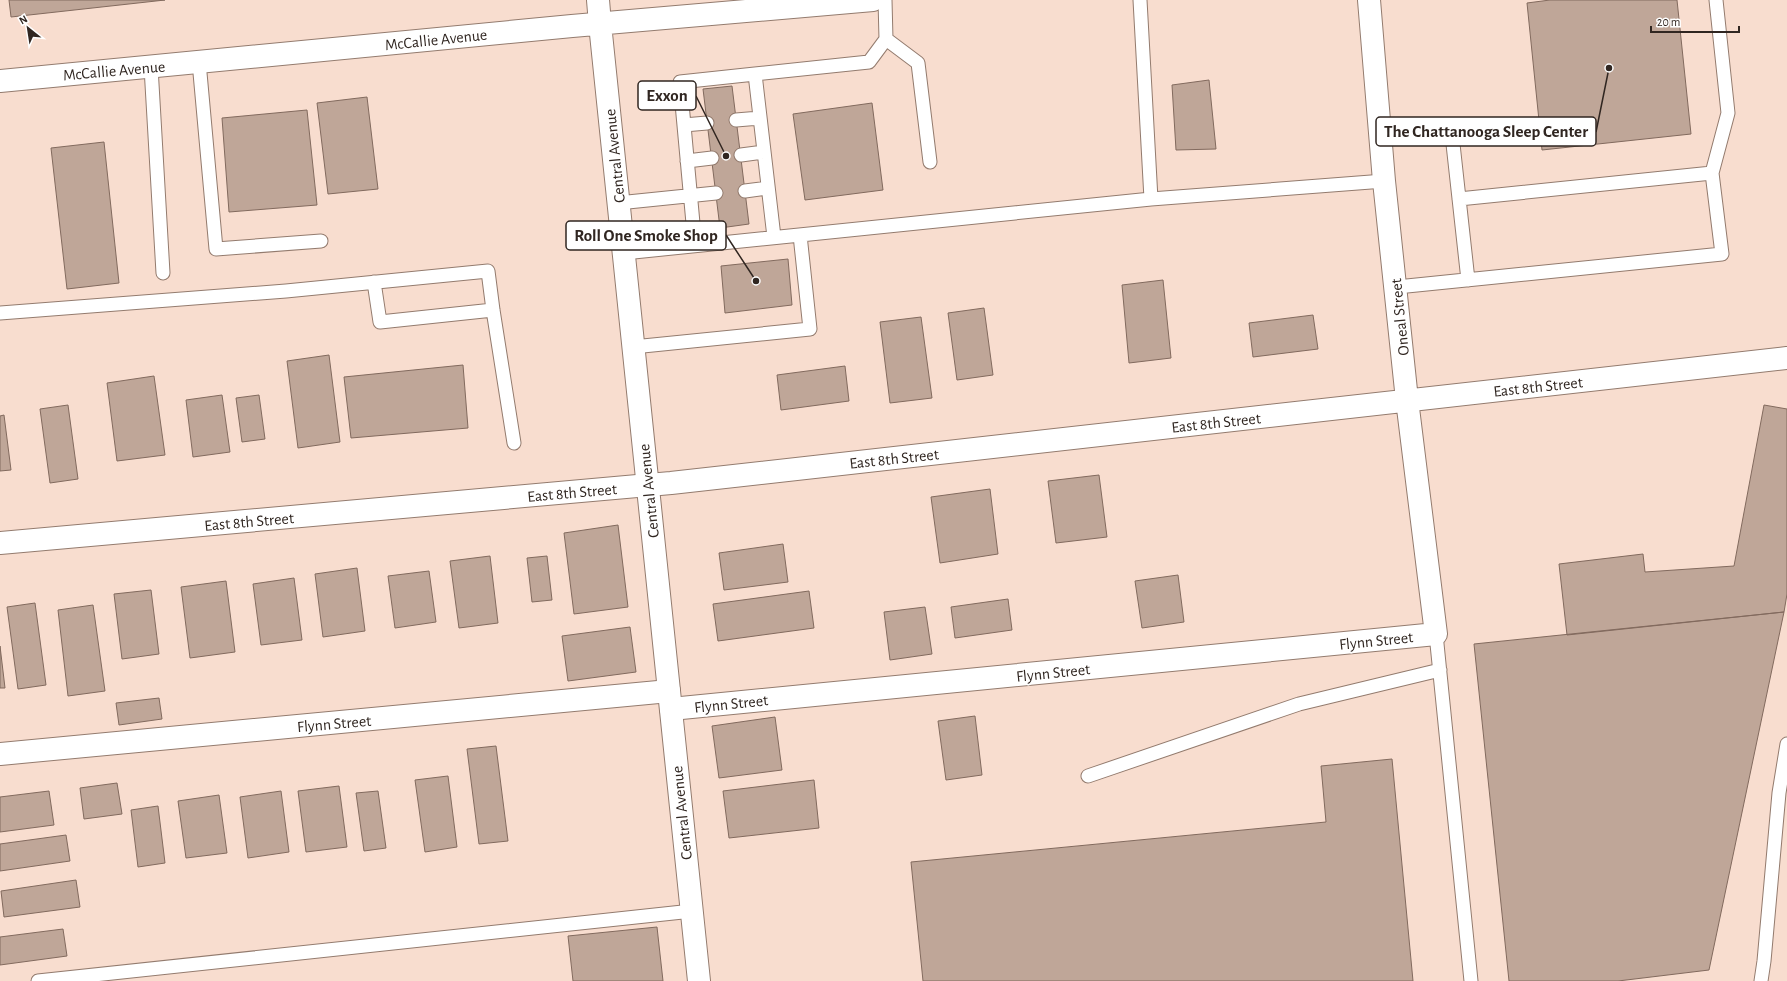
<svg xmlns="http://www.w3.org/2000/svg" width="1787" height="981" viewBox="0 0 1787 981" font-family="'Alegreya Sans',sans-serif">
<rect width="100%" height="100%" fill="#f8ddcf"/>
<!-- building -->
<path fill="#bfa698" stroke="#826a5e" d="M9,0H165L11,17Z
M1550,0H1677L1691,134L1542,150L1527,3Z
M1209,80L1216,149L1176,150L1172,85Z
M732,86L749,224L720,228L703,89Z
M367,97L378,189L328,194L317,103Z
M872,103L883,190L805,200L793,114Z
M307,110L317,205L229,212L222,118Z
M104,142L119,283L67,289L51,148Z
M788,259L792,305L725,313L721,266Z
M1163,280L1171,358L1129,363L1122,285Z
M984,308L993,375L957,380L948,313Z
M1313,315L1318,349L1253,357L1249,323Z
M921,317L932,398L890,403L880,322Z
M329,355L340,442L298,448L287,361Z
M463,365L468,428L351,438L344,377Z
M845,366L849,401L781,410L777,375Z
M154,376L165,455L117,461L107,383Z
M222,395L230,452L193,457L186,400Z
M259,395L265,439L242,442L236,398Z
M68,405L78,479L50,483L40,409Z
M1764,405L1787,409V594L1784,612L1567,635L1559,564L1643,554L1645,572L1734,566Z
M4,415L11,470L0,471V416Z
M1099,475L1107,537L1056,543L1048,481Z
M990,489L998,554L940,563L931,497Z
M618,525L628,607L574,614L564,533Z
M783,544L788,582L724,590L719,553Z
M490,556L498,623L459,628L450,561Z
M547,556L552,600L532,602L527,558Z
M357,568L365,631L323,637L315,574Z
M429,571L436,622L395,628L388,576Z
M1178,575L1184,622L1142,628L1135,581Z
M294,578L302,640L261,645L253,584Z
M226,581L235,652L190,658L181,587Z
M151,590L159,654L122,659L114,594Z
M809,591L814,628L718,641L713,604Z
M1008,599L1012,630L955,638L951,607Z
M35,603L46,685L18,689L7,607Z
M93,605L105,691L68,696L58,610Z
M925,607L932,654L890,660L884,612Z
M1784,612L1709,970L1618,981H1509L1474,644Z
M630,627L636,672L568,681L562,636Z
M0,646L5,688H0Z
M159,698L162,719L119,725L116,703Z
M975,716L982,775L946,780L938,721Z
M775,717L782,770L719,778L712,726Z
M496,746L508,841L479,844L467,749Z
M1392,759L1413,981H923L911,862L1326,822L1321,766Z
M448,776L457,847L425,852L415,780Z
M814,780L819,828L729,838L723,791Z
M117,783L122,814L84,819L80,788Z
M339,786L347,847L306,852L298,791Z
M49,791L54,825L0,832V797Z
M281,791L289,852L248,858L240,797Z
M378,791L386,848L364,851L356,793Z
M219,795L227,853L186,858L178,801Z
M158,806L165,863L138,867L131,810Z
M66,835L70,861L0,871V844Z
M76,880L80,907L4,917L1,891Z
M657,927L663,981H573L568,936Z
M63,929L67,956L0,965V937Z"/>
<g fill="none" stroke-linecap="round" stroke-linejoin="round">
<!-- service casing -->
<g stroke="#937b6e" stroke-width="15">
<path id="service" d="M1140,0L1151,199
M886,39L918,63L930,162
M199,62L216,249L321,241
M151,67L163,273
M755,74L869,62L886,39L885,0
M736,120L760,118
M684,125L707,123
M1382,134L1451,126L1468,280
M741,155L764,152
M687,161L712,158
M745,191L768,188
M1459,199L1712,173
M618,203L716,193
M695,245L680,82L755,74L774,237
M624,253L1151,199L1384,181
M374,282L380,322L493,310
M1397,287L1722,254L1712,173L1728,113L1716,0
M0,313L286,291L488,271L493,310L514,443
M633,347L810,329L800,235
M1436,634L1471,981
M1088,776L1299,704L1440,670
M38,981L692,911
M1761,981L1764,961L1779,793L1787,744"/>
</g>
<!-- minor casing -->
<g stroke="#937b6e" stroke-width="24">
<path id="minor" d="M0,543L671,483L1787,358
M671,709L1436,634L1407,400L1384,181L1369,0
M0,754L669,691"/>
</g>
<!-- tertiary casing -->
<g stroke="#937b6e" stroke-width="24">
<path id="tertiary" d="M598,0L600,24"/>
</g>
<!-- secondary casing -->
<g stroke="#937b6e" stroke-width="24">
<path id="secondary" d="M600,24L699,981
M0,81L572,26L873,0"/>
</g>
<!-- service -->
<use href="#service" stroke="#fff" stroke-width="13"/>
<!-- minor -->
<use href="#minor" stroke="#fff" stroke-width="22"/>
<!-- tertiary -->
<use href="#tertiary" stroke="#fff" stroke-width="22"/>
<!-- secondary -->
<use href="#secondary" stroke="#fff" stroke-width="22"/>
</g>
<g text-anchor="middle" stroke-width="3.5" stroke-linejoin="round" paint-order="stroke">
<!-- street labels -->
<g font-size="16" fill="#302621" stroke="#fff">
<text transform="translate(436 39) rotate(-6)" y="6">McCallie Avenue</text>
<text transform="translate(114 70) rotate(-5)" y="6">McCallie Avenue</text>
<text transform="translate(614 156) rotate(-96)" y="6">Central Avenue</text>
<text transform="translate(1399 317) rotate(-96)" y="6">Oneal Street</text>
<text transform="translate(1538 386) rotate(-6)" y="6">East 8th Street</text>
<text transform="translate(1216 422) rotate(-6)" y="6">East 8th Street</text>
<text transform="translate(894 458) rotate(-6)" y="6">East 8th Street</text>
<text transform="translate(648 491) rotate(-96)" y="6">Central Avenue</text>
<text transform="translate(572 492) rotate(-5)" y="6">East 8th Street</text>
<text transform="translate(249 521) rotate(-5)" y="6">East 8th Street</text>
<text transform="translate(1376 640) rotate(-6)" y="6">Flynn Street</text>
<text transform="translate(1053 672) rotate(-6)" y="6">Flynn Street</text>
<text transform="translate(731 703) rotate(-6)" y="6">Flynn Street</text>
<text transform="translate(334 723) rotate(-5)" y="6">Flynn Street</text>
<text transform="translate(681 813) rotate(-96)" y="6">Central Avenue</text>
</g>
</g>
<!-- callouts -->
<path fill="none" stroke="#302621" stroke-width="1.5" d="M726 156L696 96M1609 68L1596 132M756 281L726 235"/>
<g fill="#302621" stroke="#fff" stroke-width="1.5">
<circle cx="726" cy="156" r="4"/>
<circle cx="1609" cy="68" r="4"/>
<circle cx="756" cy="281" r="4"/>
</g>
<g fill="#fff" stroke="#302621" stroke-width="1.5">
<rect x="638" y="81" width="58" height="29" rx="4"/>
<rect x="1376" y="117" width="220" height="29" rx="4"/>
<rect x="566" y="221" width="160" height="29" rx="4"/>
</g>
<g font-size="17" text-anchor="middle" font-weight="bold" fill="#302621">
<text x="667" y="101">Exxon</text>
<text x="1486" y="137">The Chattanooga Sleep Center</text>
<text x="646" y="241">Roll One Smoke Shop</text>
</g>
<!-- north arrow -->
<g transform="translate(28 28) rotate(330)" stroke="#ffffff" stroke-width="3" paint-order="stroke">
<path d="M0-3L7 15L0 10L-7 15Z" fill="#302621"/>
<text y="-6" font-size="11" font-weight="bold" text-anchor="middle" fill="#302621">N</text>
</g>
<!-- scale -->
<path d="M1651 26v6h88v-6" fill="none" stroke="#302621" stroke-width="2"/>
<text x="1657" y="26" font-size="12" fill="#302621" stroke="#ffffff" stroke-width="3" paint-order="stroke">20 m</text>
</svg>
